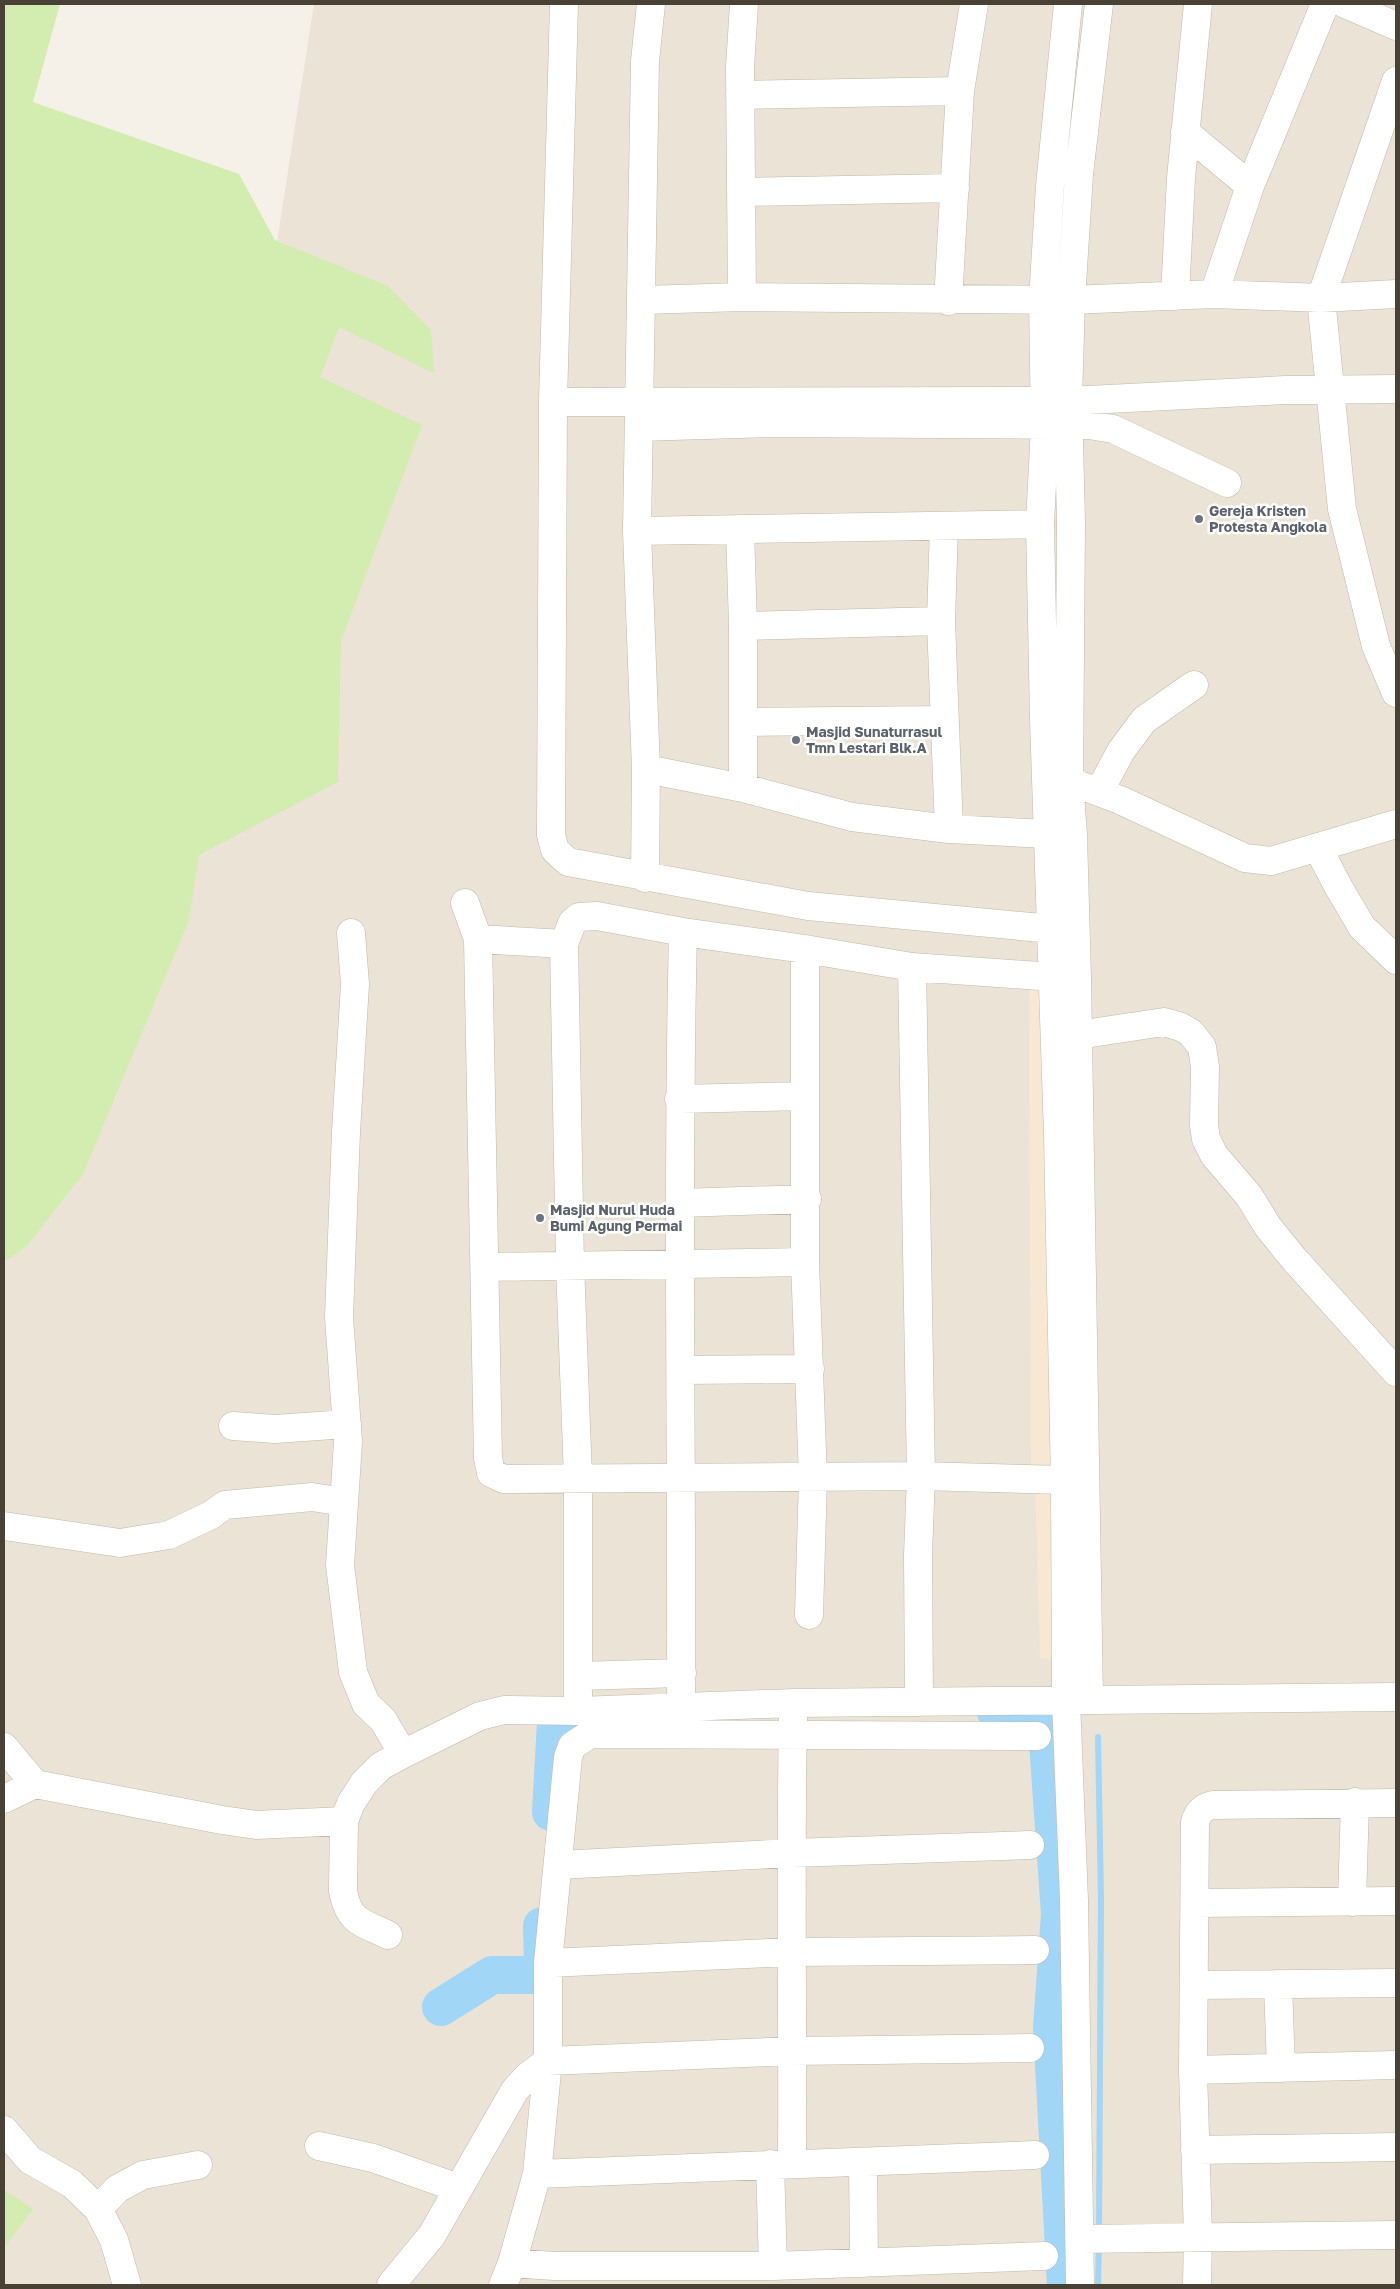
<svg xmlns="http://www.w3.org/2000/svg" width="1400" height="2289" viewBox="0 0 1400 2289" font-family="'Golos Text',sans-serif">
<rect width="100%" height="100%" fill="#f5f1e9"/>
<!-- residential -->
<path fill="#eae3d6" d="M314,4H1396V2285H4V1162L253,396Z"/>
<!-- commercial -->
<path fill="#f8e7d3" d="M1029,986H1051L1059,1464L1031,1465Z
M1035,1482L1060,1483L1063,1661L1040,1658Z"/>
<!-- green -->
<path fill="#d3ecaf" d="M4,4H60L33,102L239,174L275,240L388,286L431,330L434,373L339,327L320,377L422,425L341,641L338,782L199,855L189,920L83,1174L26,1247L4,1262Z
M4,2190L33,2209L4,2248Z"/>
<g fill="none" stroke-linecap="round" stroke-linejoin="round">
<!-- stream -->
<path stroke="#a1d6f6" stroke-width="6" d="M1098,1737L1101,1899L1099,2232
M1098,2285L1099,2244"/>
<!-- river -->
<path stroke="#a1d6f6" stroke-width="38" d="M996,1712L1046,1713L1060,1914L1052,2028L1066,2285
M551,1812L556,1722L606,1720
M441,2007L492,1975H536L543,1961L542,1926"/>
<!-- minor casing -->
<g stroke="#c2b8aa" stroke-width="29">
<path id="minor" d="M564,4L553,402L551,835L555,850L568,862L808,906L1052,929
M1068,4L1050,186L1043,300L1045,426L1040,524L1044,719L1058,1136L1065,1482L1066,1701L1074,1900L1080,2285
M1345,4L1396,26
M1396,81L1321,298L1342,509L1376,646L1396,693
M740,95L960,91
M1185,132L1250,186
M742,192L955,188
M1214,294L1250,186L1325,4
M1175,296L1181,178L1198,4
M742,297L740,67L744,4
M642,300L742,297L1071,300L1214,294L1321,298L1396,294
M948,301L960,91L974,4
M553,402L1068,401L1286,390L1396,389
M639,427L770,423L1089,425L1113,429L1227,483
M944,526L941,621L949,829
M740,529L743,626V788
M637,531L1040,524
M743,626L941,621
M744,722L944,720
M646,769L743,788L852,817L949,829L1067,835
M1069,781L1120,800L1245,858L1271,861L1396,824
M1099,792L1121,751L1144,720L1194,685
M1318,848L1339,888L1362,927L1396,960
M645,878L646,769L637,531L645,61L651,4
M465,903L478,939L488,1458L491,1473L504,1479L921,1476L1065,1480
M351,933L355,984L346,1132L339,1317L348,1442L340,1565L353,1672L366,1704L383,1720L403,1754
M478,939L564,944
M805,949V1262L813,1478L809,1615
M912,967L921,1476L918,1555L919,1702
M1078,1035L1164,1022L1181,1027L1191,1033L1202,1047L1205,1067L1204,1125L1206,1139L1214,1155L1249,1196L1268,1227L1294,1259L1396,1372
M679,1099L805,1096
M680,1203L807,1199
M485,1267L805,1262
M682,1370L810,1369
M233,1426L275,1429L347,1424
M4,1526L120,1543L169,1535L211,1515L225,1505L312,1497L344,1502
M578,1676L682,1673
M1089,1700L1077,978L1073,835L1069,781L1071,523L1068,400L1071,300L1079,174L1099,4
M681,1706C682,1448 677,1190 683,932
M578,1711V1478L570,1264L564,944L572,923L579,917L597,916L683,932L805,949L912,967L1054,977
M4,1747L35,1784
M4,1799L35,1784L222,1820L256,1825L344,1821
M558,1865L792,1853L1030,1845
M1352,1902L1355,1802
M1195,1903L1396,1901
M388,1935C362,1922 349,1923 343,1891L344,1821L351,1803L364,1783L381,1766L403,1754L480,1716L504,1710L578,1711L794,1703L1396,1697
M548,1963L791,1952L1035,1950
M1278,1984L1281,2068
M1195,1985L1396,1983
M1193,2070L1396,2065
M4,2130L30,2160L72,2184L98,2209L114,2240L127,2285
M319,2146L373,2158L458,2188
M1195,2150L1396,2147
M863,2162L864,2263
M770,2164L773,2266
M792,2164C793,2016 790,1867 793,1718
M537,2174L1035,2155
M98,2209L117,2189L143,2175L198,2165
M1080,2239L1396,2235
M512,2263L554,2266H773L1044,2256
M391,2285L432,2235L515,2090L528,2076L548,2061L793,2051L1030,2048
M503,2285L512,2263L537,2174L548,2061V1963L568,1757L572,1746L590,1734L1037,1736
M1197,2285L1198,2236L1193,2070L1195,1822C1198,1812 1203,1807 1213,1805L1396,1803"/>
</g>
<!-- minor -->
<use href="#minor" stroke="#fff" stroke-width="28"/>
</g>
<!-- markers -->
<g fill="#6b7280" stroke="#fff" stroke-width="2">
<circle cx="1199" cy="519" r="5"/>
<circle cx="796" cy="740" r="5"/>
<circle cx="540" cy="1218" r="5"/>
</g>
<g text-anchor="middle" stroke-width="5" stroke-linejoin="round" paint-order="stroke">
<!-- worship labels -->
<g font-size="14" font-weight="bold" fill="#5b616d" stroke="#fff" text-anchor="start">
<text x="1209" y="516">Gereja Kristen<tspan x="1209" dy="16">Protesta Angkola</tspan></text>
<text x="806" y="737">Masjid Sunaturrasul<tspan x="806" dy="16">Tmn Lestari Blk.A</tspan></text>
<text x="550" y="1215">Masjid Nurul Huda<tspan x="550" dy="16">Bumi Agung Permai</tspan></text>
</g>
</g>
<!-- border -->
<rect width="1400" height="2289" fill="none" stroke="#4a4136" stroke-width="10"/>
</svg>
